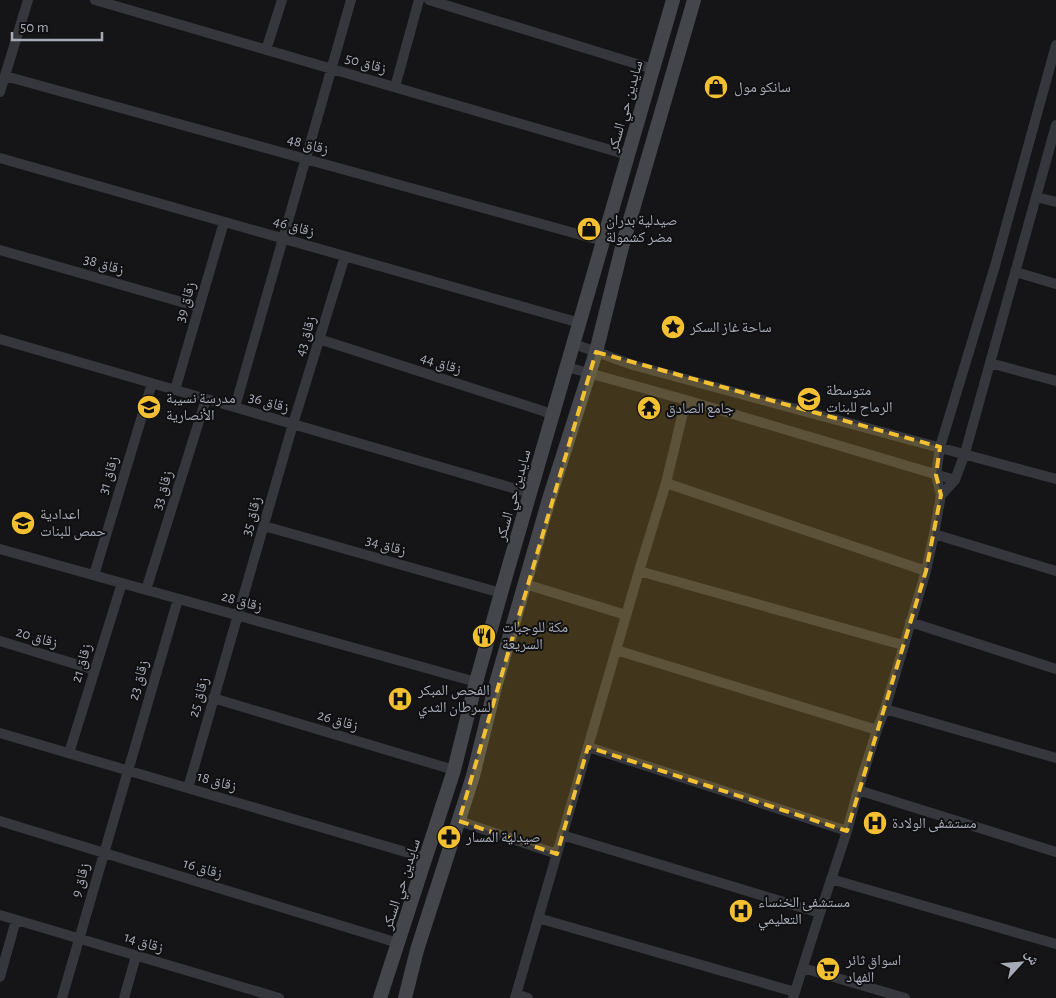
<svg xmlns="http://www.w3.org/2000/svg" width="1056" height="998" viewBox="0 0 1056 998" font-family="'Alegreya Sans','Noto Naskh Arabic',sans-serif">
<rect width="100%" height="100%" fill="#151517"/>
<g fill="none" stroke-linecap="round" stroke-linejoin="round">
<!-- street -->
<path stroke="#36373c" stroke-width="10" d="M95,0L628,155
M429,0L653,69
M266,50L282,0
M5,76L603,241
M395,87L419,0
M0,92L28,0
M0,158L580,323
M1036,197L1056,202
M0,250L199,307
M1016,272L1056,284
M0,339L530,493
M319,339L543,411L553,416
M574,344L633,365L1056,479
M990,363L1056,381
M567,367L686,400L955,480
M175,390L224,222
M235,407L351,0
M666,483L926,571
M941,495L955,480L965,453L1056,125
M264,526L501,593
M934,534L1056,571
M0,549L476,682
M639,571L903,645
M94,575L152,383
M525,584L626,615
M146,590L206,399
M910,622L1056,669
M0,641L95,670
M616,650L877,730
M213,698L454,770
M885,709L1056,758
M0,733L426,858
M588,747L847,831
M69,753L122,583
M188,788L293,424L345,256
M858,790L1056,852
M0,821L398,943
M459,821L557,854
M562,835L820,913
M831,879L1056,944
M0,915L279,998
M538,918L795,992
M803,968L905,998
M0,977L16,920
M516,994L528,998
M62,998L178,599
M124,998L136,956
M515,998L639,571L666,483L686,400
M793,998L820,913L847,831L858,790L877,730L885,709L926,571L934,534L941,495L936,475L940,447L995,266L1056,45"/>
<!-- secondary -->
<path stroke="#44464c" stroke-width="14" d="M380,998L454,770L476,682L501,593L673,0
M405,998L417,950L473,776L495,687L549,499L596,352L622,247L694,0"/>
</g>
<!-- marked area -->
<path fill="#f3c032" fill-opacity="0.2" stroke="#f3c032" stroke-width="4" stroke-dasharray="10 6" stroke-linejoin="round" d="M596,352L940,447L936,475L941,495L926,571L847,831L588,747L557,854L459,821Z"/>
<!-- icons -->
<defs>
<g id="shop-disc" transform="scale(1.25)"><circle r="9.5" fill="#f3c032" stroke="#101012"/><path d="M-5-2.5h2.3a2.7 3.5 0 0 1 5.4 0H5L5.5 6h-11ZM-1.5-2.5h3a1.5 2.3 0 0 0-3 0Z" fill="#111"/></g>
<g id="sight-disc" transform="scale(1.25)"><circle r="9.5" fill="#f3c032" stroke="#101012"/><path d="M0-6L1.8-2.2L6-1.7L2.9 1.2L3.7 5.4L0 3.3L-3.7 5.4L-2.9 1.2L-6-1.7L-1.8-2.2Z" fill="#111"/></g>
<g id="school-disc" transform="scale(1.25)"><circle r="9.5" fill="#f3c032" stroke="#101012"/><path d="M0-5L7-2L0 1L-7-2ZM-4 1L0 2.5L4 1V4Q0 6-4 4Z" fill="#111"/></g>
<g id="temple-disc" transform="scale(1.25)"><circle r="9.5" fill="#f3c032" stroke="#101012"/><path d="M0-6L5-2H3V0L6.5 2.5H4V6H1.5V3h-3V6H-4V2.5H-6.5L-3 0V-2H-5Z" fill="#111"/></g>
<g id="restaurant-disc" transform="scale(1.25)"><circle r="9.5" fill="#f3c032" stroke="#101012"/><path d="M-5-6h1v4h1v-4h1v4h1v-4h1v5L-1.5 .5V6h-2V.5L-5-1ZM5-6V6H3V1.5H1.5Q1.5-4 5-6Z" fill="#111"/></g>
<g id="hospital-disc" transform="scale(1.25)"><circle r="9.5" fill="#f3c032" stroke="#101012"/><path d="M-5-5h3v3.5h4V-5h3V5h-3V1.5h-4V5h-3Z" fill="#111"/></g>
<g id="pharmacy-disc" transform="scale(1.25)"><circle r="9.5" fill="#f3c032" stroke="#101012"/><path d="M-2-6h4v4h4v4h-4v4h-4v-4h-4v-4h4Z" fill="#111"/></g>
<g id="supermarket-disc" transform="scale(1.25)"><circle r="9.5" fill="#f3c032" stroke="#101012"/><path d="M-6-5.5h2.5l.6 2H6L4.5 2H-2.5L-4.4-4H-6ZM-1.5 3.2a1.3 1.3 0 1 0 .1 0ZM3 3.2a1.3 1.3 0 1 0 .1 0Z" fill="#111"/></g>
</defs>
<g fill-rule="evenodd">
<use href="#shop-disc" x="716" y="87"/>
<use href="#shop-disc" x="589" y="229"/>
<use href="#sight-disc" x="673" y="327"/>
<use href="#school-disc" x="809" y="399"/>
<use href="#school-disc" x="149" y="407"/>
<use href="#temple-disc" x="649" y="408"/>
<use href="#school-disc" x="23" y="523"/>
<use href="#restaurant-disc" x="484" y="636"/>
<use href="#hospital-disc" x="400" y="699"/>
<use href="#hospital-disc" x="875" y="823"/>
<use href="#pharmacy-disc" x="449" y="837"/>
<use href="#hospital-disc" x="741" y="911"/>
<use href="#supermarket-disc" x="828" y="969"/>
</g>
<g text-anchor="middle" stroke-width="4" stroke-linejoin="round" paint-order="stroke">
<!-- street labels -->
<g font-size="15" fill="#a7abb7" stroke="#101012">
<text transform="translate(366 63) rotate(16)" y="5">زقاق 50</text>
<text transform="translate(625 106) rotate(-74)" y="5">سايدين حي السكر</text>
<text transform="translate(308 144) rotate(15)" y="5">زقاق 48</text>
<text transform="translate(294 226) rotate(16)" y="5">زقاق 46</text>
<text transform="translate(104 264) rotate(16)" y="5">زقاق 38</text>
<text transform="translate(185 302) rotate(-74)" y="5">زقاق 39</text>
<text transform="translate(305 336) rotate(-73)" y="5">زقاق 43</text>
<text transform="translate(441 363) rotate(18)" y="5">زقاق 44</text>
<text transform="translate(269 402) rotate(16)" y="5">زقاق 36</text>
<text transform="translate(108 475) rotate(-73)" y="5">زقاق 31</text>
<text transform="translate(162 490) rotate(-73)" y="5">زقاق 33</text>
<text transform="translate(513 495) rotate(-74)" y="5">سايدين حي السكر</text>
<text transform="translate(251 516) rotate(-74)" y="5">زقاق 35</text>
<text transform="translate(386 545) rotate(16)" y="5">زقاق 34</text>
<text transform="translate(242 601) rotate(16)" y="5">زقاق 28</text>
<text transform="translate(37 637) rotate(17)" y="5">زقاق 20</text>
<text transform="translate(81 663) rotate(-73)" y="5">زقاق 21</text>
<text transform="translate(138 680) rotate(-74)" y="5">زقاق 23</text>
<text transform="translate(198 697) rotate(-74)" y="5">زقاق 25</text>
<text transform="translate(338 720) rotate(17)" y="5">زقاق 26</text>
<text transform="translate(217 781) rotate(16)" y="5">زقاق 18</text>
<text transform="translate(203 868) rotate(17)" y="5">زقاق 16</text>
<text transform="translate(80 880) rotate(-74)" y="5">زقاق 9</text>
<text transform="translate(401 884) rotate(-72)" y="5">سايدين حي السكر</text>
<text transform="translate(144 942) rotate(17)" y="5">زقاق 14</text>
</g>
<!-- poi labels -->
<g font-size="15" fill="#a7abb7" stroke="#101012" text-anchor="start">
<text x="734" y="92">سانكو مول</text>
<text x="606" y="225">صيدلية بدران<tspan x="606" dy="17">مضر كشمولة</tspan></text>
<text x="690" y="332">ساحة غاز السكر</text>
<text x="826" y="395">متوسطة<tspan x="826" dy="17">الرماح للبنات</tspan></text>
<text x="166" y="403">مدرسة نسيبة<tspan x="166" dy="17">الأنصارية</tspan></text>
<text x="666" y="413">جامع الصادق</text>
<text x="40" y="519">اعدادية<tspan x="40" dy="17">حمص للبنات</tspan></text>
<text x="502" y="632">مكة للوجبات<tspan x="502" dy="17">السريعة</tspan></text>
<text x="418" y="695">الفحص المبكر<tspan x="418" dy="17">لسرطان الثدي</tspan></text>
<text x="892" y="828">مستشفى الولادة</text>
<text x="466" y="842">صيدلية المسار</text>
<text x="758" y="907">مستشفئ الخنساء<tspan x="758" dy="17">التعليمي</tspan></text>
<text x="846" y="965">اسواق ثائر<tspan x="846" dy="17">الفهاد</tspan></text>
</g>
</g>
<!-- north arrow -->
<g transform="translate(1021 963) rotate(64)" stroke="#101012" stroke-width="4" paint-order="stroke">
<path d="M0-4L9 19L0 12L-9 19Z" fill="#a7abb7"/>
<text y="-8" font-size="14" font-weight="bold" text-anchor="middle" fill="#a7abb7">ش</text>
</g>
<!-- scale -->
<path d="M12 32v8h90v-8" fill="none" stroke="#a7abb7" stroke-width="2.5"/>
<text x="20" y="32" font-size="15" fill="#a7abb7" stroke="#101012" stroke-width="4" paint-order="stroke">50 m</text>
</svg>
